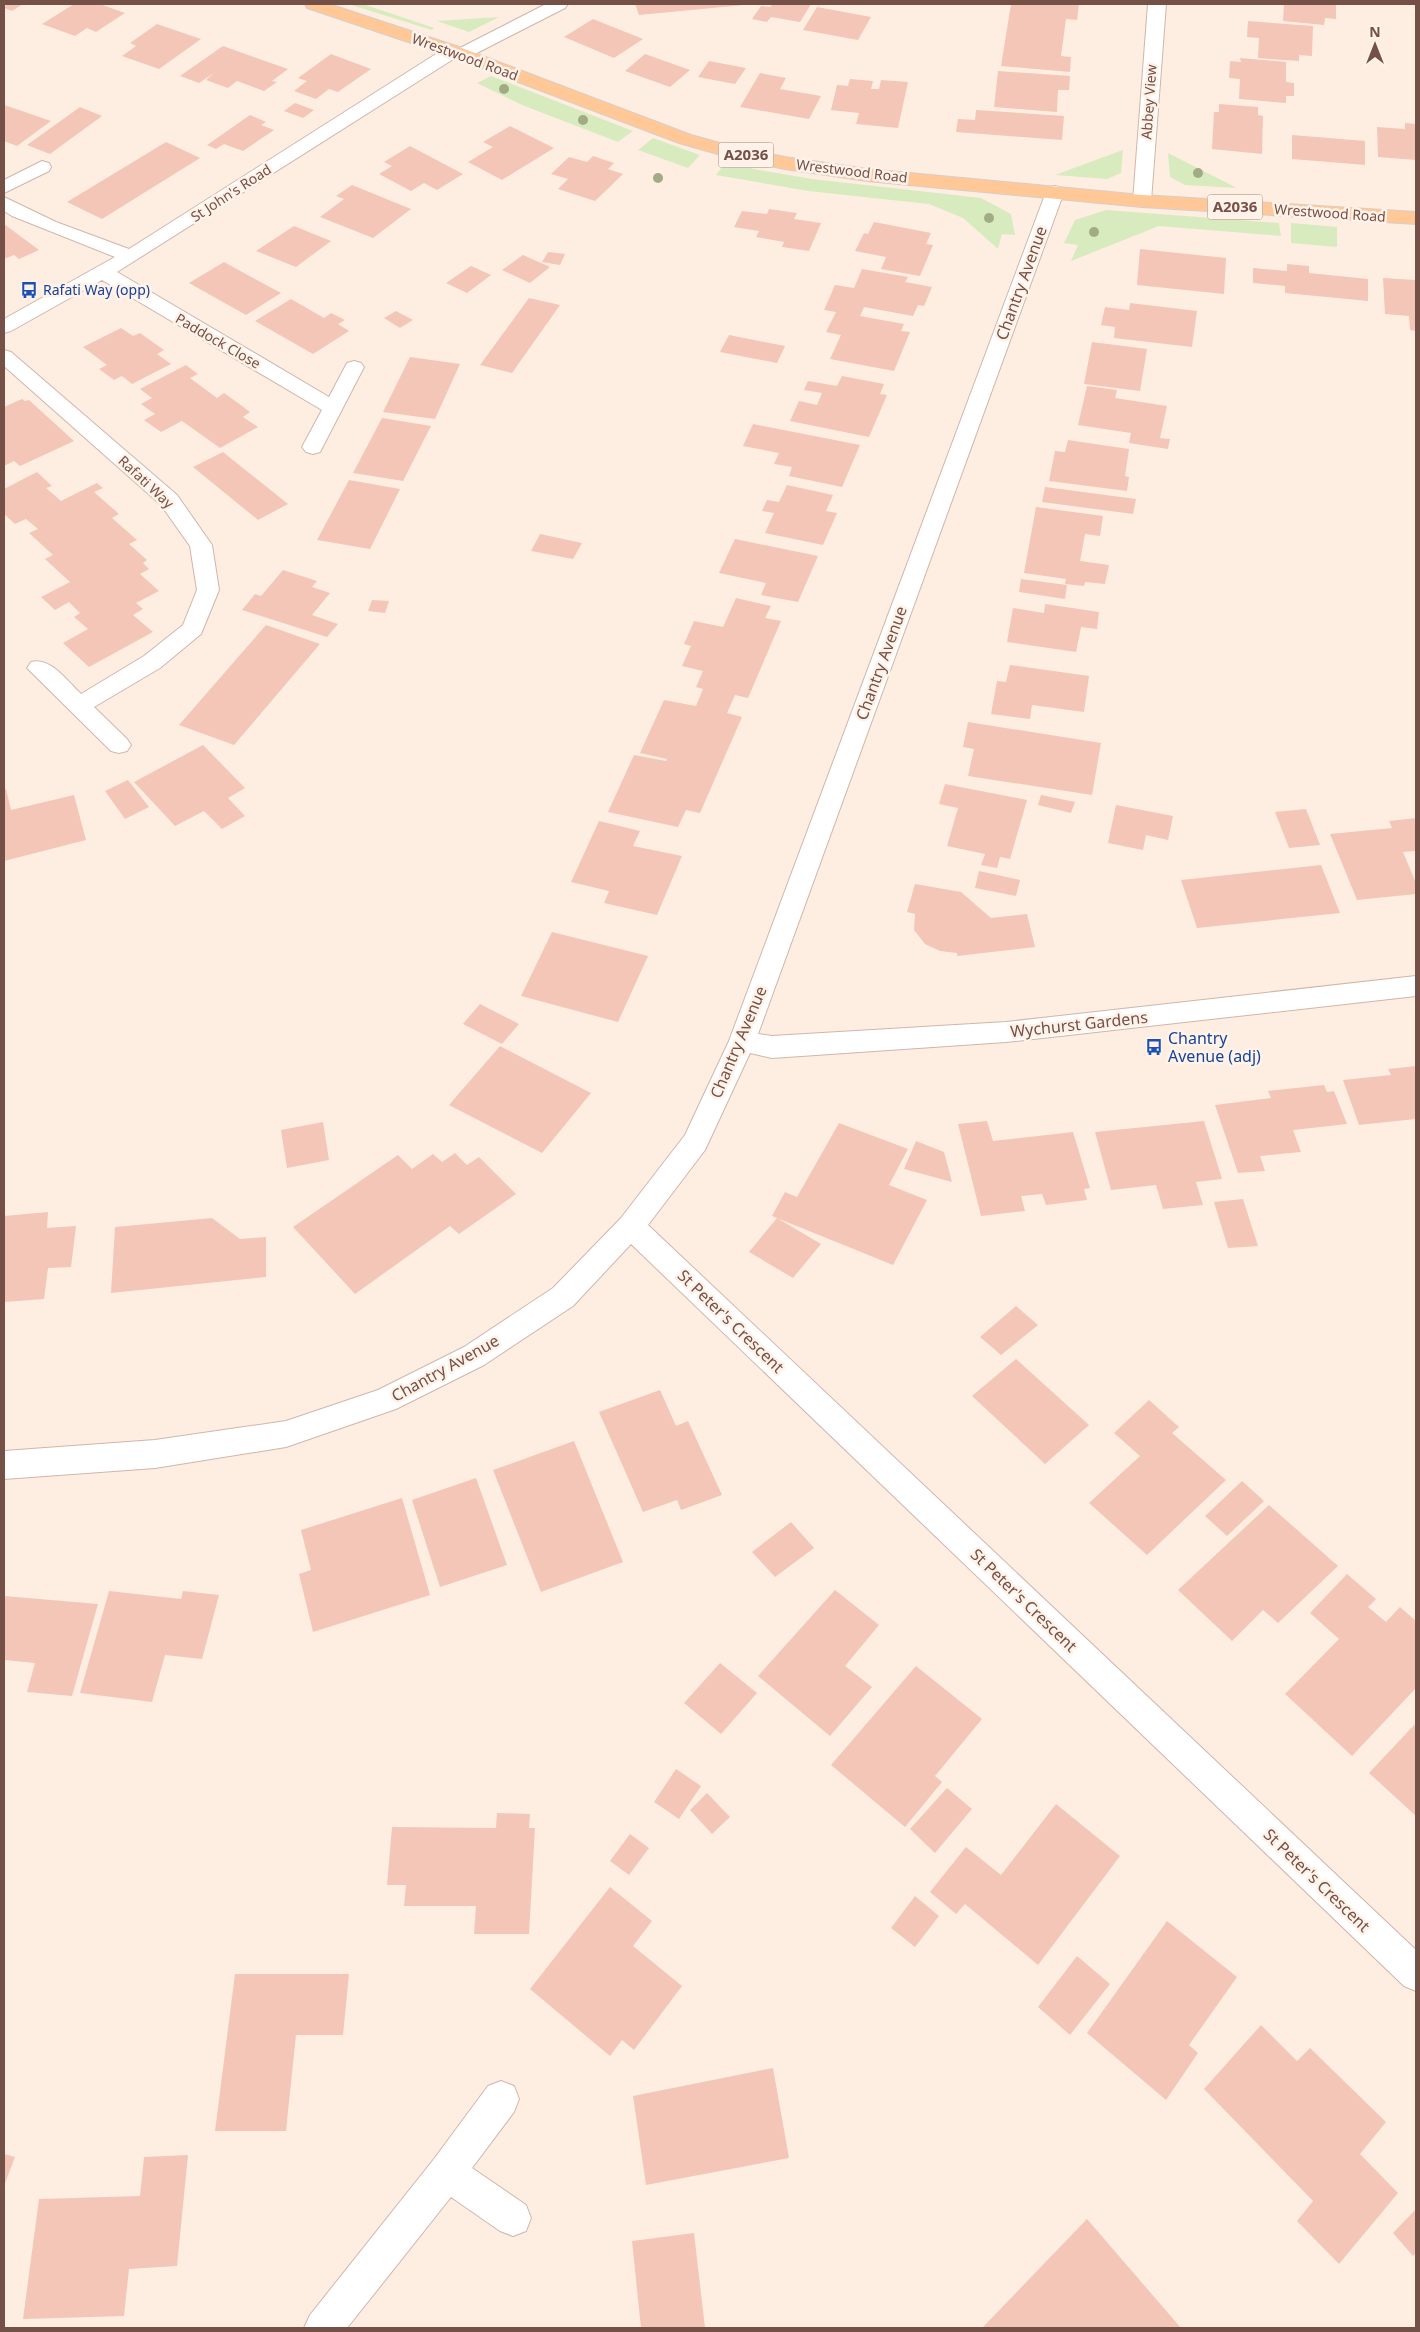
<svg xmlns="http://www.w3.org/2000/svg" width="1420" height="2332" viewBox="0 0 1420 2332" font-family="'Noto Sans',sans-serif">
<rect width="100%" height="100%" fill="#fdeee1"/>
<!-- green -->
<path fill="#d8ebbf" d="M348,4H363L434,28L432,30Z
M499,17L469,32L437,21Z
M491,76L633,131L618,142L522,105L477,83Z
M653,138L700,155L688,168L638,150Z
M1123,150L1121,173L1107,179L1055,175Z
M1168,153L1237,188L1185,185L1170,177Z
M726,162L754,169L812,179L981,198L1011,214L1015,235L1002,234L998,249L963,218L929,204L808,191L716,175Z
M1106,210L1279,223L1281,236L1159,226L1071,261L1078,245L1064,243L1075,220Z
M1291,223L1337,227V247L1291,243Z"/>
<!-- building -->
<path fill="#f4c6b7" d="M7,4H23L12,11L4,8Z
M74,4H100L125,13L96,32L87,28L75,36L42,24Z
M635,4H744V5L639,15Z
M773,4H811L800,22L771,17L767,22L752,19L761,6L770,7Z
M1011,4H1079L1077,20L1066,19L1061,56L1071,57L1070,72L1001,66Z
M1284,4H1336V19L1325,18L1324,25L1283,21Z
M817,7L871,17L858,40L803,30Z
M593,19L643,39L614,58L564,37Z
M1248,21L1313,26L1312,56L1299,55V61L1258,58L1259,38L1247,37Z
M157,24L201,39L159,69L122,56L136,46L130,43Z
M223,46L265,61L288,69L272,81L277,82L264,91L237,81L228,88L206,80L214,73L199,83L180,76Z
M331,54L371,69L338,92L329,89L316,99L294,91L307,81L298,78Z
M645,54L690,70L670,87L625,71Z
M1240,58L1286,62V82L1294,83V96H1286V103L1239,99L1240,79L1229,78L1230,61L1241,62Z
M709,61L746,68L735,84L698,77Z
M998,71L1070,76L1069,90H1058L1057,112L994,107Z
M760,73L786,78L780,89L821,96L809,119L740,107Z
M850,79L873,81L871,89H879L881,80L908,82L898,128L856,124L859,113L831,110L837,85L848,86Z
M295,103L314,110L303,118L284,111Z
M1219,104L1258,107V115L1263,116L1262,154L1212,149L1214,112H1219Z
M4,105L25,112L51,121L17,146L4,141Z
M80,107L102,116L50,154L27,145Z
M976,110L1064,116L1062,140L956,132L958,119L975,120Z
M250,115L266,122L261,125L274,130L243,151L224,144L216,149L207,145Z
M1405,123L1416,124V160L1378,157L1377,127L1405,129Z
M510,126L554,148L502,180L468,162L493,147L483,142Z
M1292,135L1365,141V165L1292,159Z
M166,142L200,158L102,219L67,202Z
M410,146L463,174L437,190L424,183L411,191L379,174L392,166L384,162Z
M593,156L614,163L608,169L623,174L595,201L558,189L568,179L551,174L569,157L587,162Z
M352,185L411,209L373,238L320,217L344,199L336,196Z
M769,209L797,213L794,219L821,223L809,251L782,247L784,242L756,237L759,231L734,227L742,211L767,214Z
M874,222L931,233L926,244L933,245L920,276L881,269L886,257L855,251L864,233L868,234Z
M4,224L39,250L19,259L14,255L4,259Z
M294,226L331,241L296,267L256,251Z
M1140,249L1226,258L1224,294L1137,285Z
M548,252L565,254L560,265L542,262Z
M523,255L550,267L530,283L502,270Z
M224,262L253,278L281,293L246,315L189,283Z
M1287,264L1309,266V273L1368,279V301L1285,293V286L1253,283V268L1287,271Z
M471,266L491,275L467,293L446,283Z
M862,269L908,277L905,282L932,287L924,306L918,305L913,316L864,307L860,316L904,324L901,331L910,332L894,371L830,359L841,335L826,332L836,312L824,310L835,285L854,288Z
M1383,278L1415,280L1416,331L1410,330L1409,316L1385,314Z
M529,298L560,305L512,373L480,365Z
M291,299L324,318L331,313L345,320L338,324L349,331L313,354L255,321Z
M1130,303L1197,311L1192,347L1114,338L1115,327L1101,325L1105,307L1129,310Z
M396,311L413,320L400,328L384,318Z
M121,328L133,336L140,333L164,350L157,354L171,364L132,384L122,376L114,380L99,369L107,365L83,347Z
M729,335L785,346L777,363L720,352Z
M1092,342L1147,349L1140,391L1084,384Z
M410,357L460,364L435,419L383,412Z
M186,365L198,374L190,378L217,398L224,393L238,403L250,412L243,417L258,427L220,448L182,421L161,432L144,420L155,414L141,404L152,398L140,389Z
M842,376L884,384L880,394L887,395L869,437L790,421L799,401L817,405L822,393L804,390L808,381L837,386Z
M1087,386L1117,390L1115,398L1167,406L1160,438L1170,439L1168,449L1129,443L1131,433L1078,425Z
M22,399L25,401L29,400L74,441L20,466L14,461L4,466V407Z
M382,418L431,426L403,481L353,473Z
M753,424L860,445L842,487L789,476L792,467L774,464L779,453L743,446Z
M1068,440L1129,449L1125,476L1129,477L1127,491L1049,481L1055,451L1065,452Z
M223,452L288,504L258,520L193,467Z
M37,472L52,486L46,488L61,501L97,483L103,488L94,492L119,514L112,518L137,540L129,544L147,560L143,563L149,569L140,574L159,591L136,603L143,609L133,615L153,632L89,667L63,643L88,629L74,617L80,613L69,602L55,610L41,597L70,582L45,559L53,555L29,533L38,529L26,519L15,524L4,514V489Z
M349,480L400,489L370,549L317,540Z
M787,485L833,495L826,511L837,513L823,545L765,533L774,513L762,511L767,500L779,502Z
M1045,487L1136,499L1133,514L1042,502Z
M1036,507L1103,516L1100,536L1085,534L1080,561L1109,565L1105,584L1085,582L1084,586L1065,584L1066,579L1024,573Z
M540,534L582,543L573,559L531,551Z
M735,539L818,556L798,602L761,595L766,583L719,573Z
M283,570L317,581L312,587L330,593L312,615L338,624L327,637L242,610L255,594L261,596Z
M1021,579L1067,585L1065,599L1019,592Z
M736,598L771,606L765,618L781,621L748,698L735,695L727,713L742,717L700,813L686,810L678,827L608,812L634,755L666,761L667,759L640,753L664,700L696,706L703,689L696,687L703,671L682,666L691,646L684,644L694,621L723,627Z
M372,600L389,601L385,613L368,611Z
M1045,604L1099,612L1097,629L1081,627L1076,652L1007,642L1013,608L1044,613Z
M266,625L320,644L234,745L179,725Z
M1010,665L1089,676L1084,712L1032,705L1030,719L991,714L997,681L1006,682Z
M968,722L1101,743L1092,795L968,776L974,749L963,747Z
M203,745L245,788L228,798L245,816L222,829L204,811L175,826L134,782Z
M128,780L149,807L125,819L105,791Z
M945,784L1027,800L1010,859L1000,857L997,868L981,865L985,854L947,846L958,808L939,804Z
M4,789H6L11,810L74,795L86,840L4,861Z
M1041,795L1075,802L1071,813L1038,805Z
M1116,805L1173,816L1168,840L1146,835L1143,850L1108,843Z
M1306,809L1320,845L1289,848L1275,812Z
M1416,818V851L1403,852L1416,883V894L1357,900L1330,834L1392,828L1389,821Z
M599,821L640,831L633,846L682,856L657,915L604,903L609,891L571,882Z
M1321,865L1340,913L1197,928L1181,880Z
M979,871L1020,880L1016,896L975,888Z
M915,884L961,892L991,918L1027,914L1035,947L957,956V953L940,951L925,944L914,930L915,914L907,912Z
M552,932L648,956L618,1022L521,996Z
M480,1004L519,1024L502,1044L463,1024Z
M500,1046L591,1093L542,1153L449,1105Z
M1416,1066V1119L1359,1125L1343,1080L1391,1075L1388,1069Z
M1324,1085L1327,1092L1334,1091L1347,1124L1293,1130L1301,1152L1260,1156L1265,1171L1238,1173L1215,1105L1271,1098L1268,1091Z
M987,1121L993,1141L1073,1132L1090,1188L1084,1189L1087,1200L1046,1205L1042,1194L1021,1196L1025,1211L981,1216L958,1124Z
M1204,1121L1222,1179L1196,1182L1203,1205L1163,1209L1156,1185L1111,1190L1095,1132Z
M323,1122L329,1160L287,1168L281,1130Z
M839,1123L908,1149L889,1185L927,1200L893,1265L772,1216L785,1192L797,1197Z
M916,1141L944,1152L952,1182L904,1169Z
M455,1153L467,1165L479,1157L516,1194L459,1234L450,1226L355,1294L293,1227L398,1155L412,1169L433,1154L442,1162Z
M1243,1199L1258,1246L1228,1248L1214,1202Z
M48,1212L47,1228L76,1226L71,1267L48,1268L44,1299L4,1302V1216Z
M212,1218L240,1239L266,1237V1277L111,1293L115,1227Z
M777,1218L821,1244L793,1278L749,1252Z
M1016,1306L1038,1325L1001,1355L980,1337Z
M1016,1359L1089,1425L1045,1464L972,1396Z
M660,1390L676,1426L688,1421L722,1495L681,1510L677,1500L643,1512L599,1412Z
M1149,1400L1179,1427L1172,1433L1226,1480L1147,1555L1089,1503L1140,1456L1114,1433Z
M574,1441L623,1562L541,1592L493,1470Z
M476,1478L507,1565L440,1587L412,1500Z
M1242,1481L1264,1501L1227,1536L1205,1516Z
M402,1498L430,1595L313,1632L299,1574L311,1570L301,1530Z
M1269,1505L1338,1566L1278,1623L1263,1610L1232,1641L1178,1590Z
M791,1522L814,1548L775,1577L752,1552Z
M1347,1574L1376,1599L1368,1607L1386,1622L1400,1607L1416,1621V1688L1352,1756L1285,1694L1339,1639L1310,1613Z
M835,1590L879,1625L845,1666L872,1687L830,1736L758,1676Z
M109,1591L181,1599L183,1591L219,1595L202,1659L165,1655L152,1702L80,1693Z
M4,1596L98,1604L72,1696L27,1692L35,1663L4,1660Z
M720,1663L757,1693L721,1734L684,1703Z
M916,1666L982,1719L935,1776L942,1782L905,1827L831,1765Z
M1416,1723V1816L1369,1773Z
M676,1769L701,1786L679,1819L654,1802Z
M947,1788L972,1809L935,1853L910,1829Z
M707,1793L730,1817L712,1834L690,1810Z
M1056,1804L1120,1856L1038,1965L965,1904L956,1914L930,1892L966,1847L1001,1875Z
M497,1813L530,1814L529,1828H535L529,1934H474L476,1906H404L406,1885H387L392,1827L496,1828Z
M630,1834L649,1848L629,1875L610,1861Z
M610,1887L652,1921L633,1946L682,1986L634,2050L622,2040L610,2056L530,1989Z
M915,1896L939,1916L915,1947L891,1928Z
M1167,1921L1237,1977L1189,2045L1198,2053L1166,2100L1087,2033Z
M1077,1956L1110,1984L1070,2035L1038,2007Z
M235,1974H349L343,2035H296L286,2131H215Z
M1261,2025L1297,2061L1310,2048L1386,2122L1360,2154L1398,2193L1339,2264L1297,2221L1313,2201L1204,2089Z
M773,2068L789,2158L646,2185L633,2096Z
M4,2154L15,2157L4,2186Z
M188,2155L177,2266L129,2269L124,2316L23,2319L39,2199L140,2196L144,2157Z
M1416,2209V2253L1413,2256L1393,2233Z
M1087,2219L1181,2328H982Z
M694,2233L705,2328H641L632,2241Z"/>
<g fill="none" stroke-linecap="round" stroke-linejoin="round">
<!-- street casing -->
<g stroke="#d1b5aa" stroke-width="2">
<path id="street" d="M546,4H568L565,8L467,58H455L117,272L329,397L347,363L354,361L361,363L364,367L320,452L313,454L306,452L302,447L322,410L102,280L11,331L4,333V319L115,257L12,216L4,211V197L56,222L129,249L447,47L453,46L460,48Z
M1148,4H1166L1151,201L1149,205L1142,207L1135,205L1133,201Z
M42,161L49,163L51,167L49,171L4,193V180Z
M1055,186L1062,188L1064,192L758,1034L772,1036L1006,1022L1416,976V996L1006,1042L772,1058L750,1053L705,1150L648,1225L1416,1950V1991L1404,1986L631,1244L573,1306L484,1365L396,1409L286,1447L155,1468L4,1479V1451L155,1440L286,1421L378,1390L464,1347L553,1288L621,1218L685,1135L729,1041L1046,192L1048,188Z
M4,350L11,352L177,495L212,545L219,590L201,634L160,668L94,707L127,739L131,745L127,751L119,753L111,751L27,668L31,662C51,657 67,681 81,694L144,656L183,625L197,590L190,546L161,505L4,366Z
M501,2081L514,2086L519,2099L514,2112L472,2168L526,2205L531,2218L526,2231L513,2236L500,2231L451,2197L347,2328H304L310,2315L434,2159L488,2086Z"/>
</g>
<!-- primary casing -->
<g stroke="#d8cecb" stroke-width="2">
<path id="primary" d="M305,4H329L459,47L691,135L738,148L785,157L867,169L1142,195L1416,212V224L1142,207L867,181L785,169L735,159L679,143L447,55L307,8Z"/>
</g>
<!-- street -->
<use href="#street" fill="#fff" fill-rule="evenodd"/>
<!-- primary -->
<use href="#primary" fill="#ffc896" fill-rule="evenodd"/>
</g>
<!-- trees -->
<g fill="#a1ac86">
<circle cx="504" cy="89" r="5"/>
<circle cx="583" cy="120" r="5"/>
<circle cx="1198" cy="173" r="5"/>
<circle cx="658" cy="178" r="5"/>
<circle cx="989" cy="218" r="5"/>
<circle cx="1094" cy="232" r="5"/>
</g>
<!-- icons -->
<defs>
<g id="bus-bare" transform="scale(1.35)"><path d="M-5-6H5V4H4V6H2V4H-2V6H-4V4H-5ZM-3.5-4V0h7V-4ZM-3.5 1.2v1.5H-2V1.2ZM2 1.2v1.5H3.5V1.2Z" fill="#1a4fb4" stroke="#fff2e8" stroke-width="2.5" paint-order="stroke"/></g>
</defs>
<g fill-rule="evenodd">
<use href="#bus-bare" x="29" y="290"/>
<use href="#bus-bare" x="1154" y="1047"/>
</g>
<g text-anchor="middle" stroke-width="5" stroke-linejoin="round" paint-order="stroke">
<!-- far-street labels -->
<g font-size="14" fill="#755047" stroke="#fff2e8">
<text transform="translate(465 57) rotate(20)" y="5">Wrestwood Road</text>
<text transform="translate(1149 102) rotate(-86)" y="5">Abbey View</text>
<text transform="translate(852 171) rotate(7)" y="5">Wrestwood Road</text>
<text transform="translate(231 193) rotate(-33)" y="5">St John's Road</text>
<text transform="translate(1330 213) rotate(4)" y="5">Wrestwood Road</text>
<text transform="translate(218 341) rotate(30)" y="5">Paddock Close</text>
<text transform="translate(146 482) rotate(43)" y="5">Rafati Way</text>
</g>
<!-- far-transit labels -->
<g font-size="14" fill="#164399" stroke="#fff2e8" text-anchor="start">
<text x="43" y="295">Rafati Way (opp)</text>
</g>
<!-- shield labels -->
<g fill="#fff2e8" stroke="#9e8177" stroke-width="1">
<rect x="718.5" y="142.5" width="55" height="25" rx="4"/>
<rect x="1207.5" y="194.5" width="55" height="25" rx="4"/>
</g>
<g font-size="15" font-weight="bold" fill="#755047">
<text x="746" y="160">A2036</text>
<text x="1235" y="212">A2036</text>
</g>
<!-- street labels -->
<g font-size="16" fill="#755047" stroke="#fff2e8">
<text transform="translate(1021 283) rotate(-70)" y="6">Chantry Avenue</text>
<text transform="translate(881 663) rotate(-70)" y="6">Chantry Avenue</text>
<text transform="translate(1079 1024) rotate(-6)" y="6">Wychurst Gardens</text>
<text transform="translate(738 1042) rotate(-67)" y="6">Chantry Avenue</text>
<text transform="translate(731 1321) rotate(44)" y="6">St Peter's Crescent</text>
<text transform="translate(445 1368) rotate(-29)" y="6">Chantry Avenue</text>
<text transform="translate(1024 1600) rotate(44)" y="6">St Peter's Crescent</text>
<text transform="translate(1317 1880) rotate(44)" y="6">St Peter's Crescent</text>
</g>
<!-- transit labels -->
<g font-size="16" fill="#164399" stroke="#fff2e8" text-anchor="start">
<text x="1168" y="1044">Chantry<tspan x="1168" dy="18">Avenue (adj)</tspan></text>
</g>
</g>
<!-- border -->
<rect width="1420" height="2332" fill="none" stroke="#755047" stroke-width="10"/>
<!-- north arrow -->
<g transform="translate(1375 45)" stroke="#fff2e8" stroke-width="4" paint-order="stroke">
<path d="M0-4L9 19L0 12L-9 19Z" fill="#755047"/>
<text y="-8" font-size="14" font-weight="bold" text-anchor="middle" fill="#755047">N</text>
</g>
</svg>
